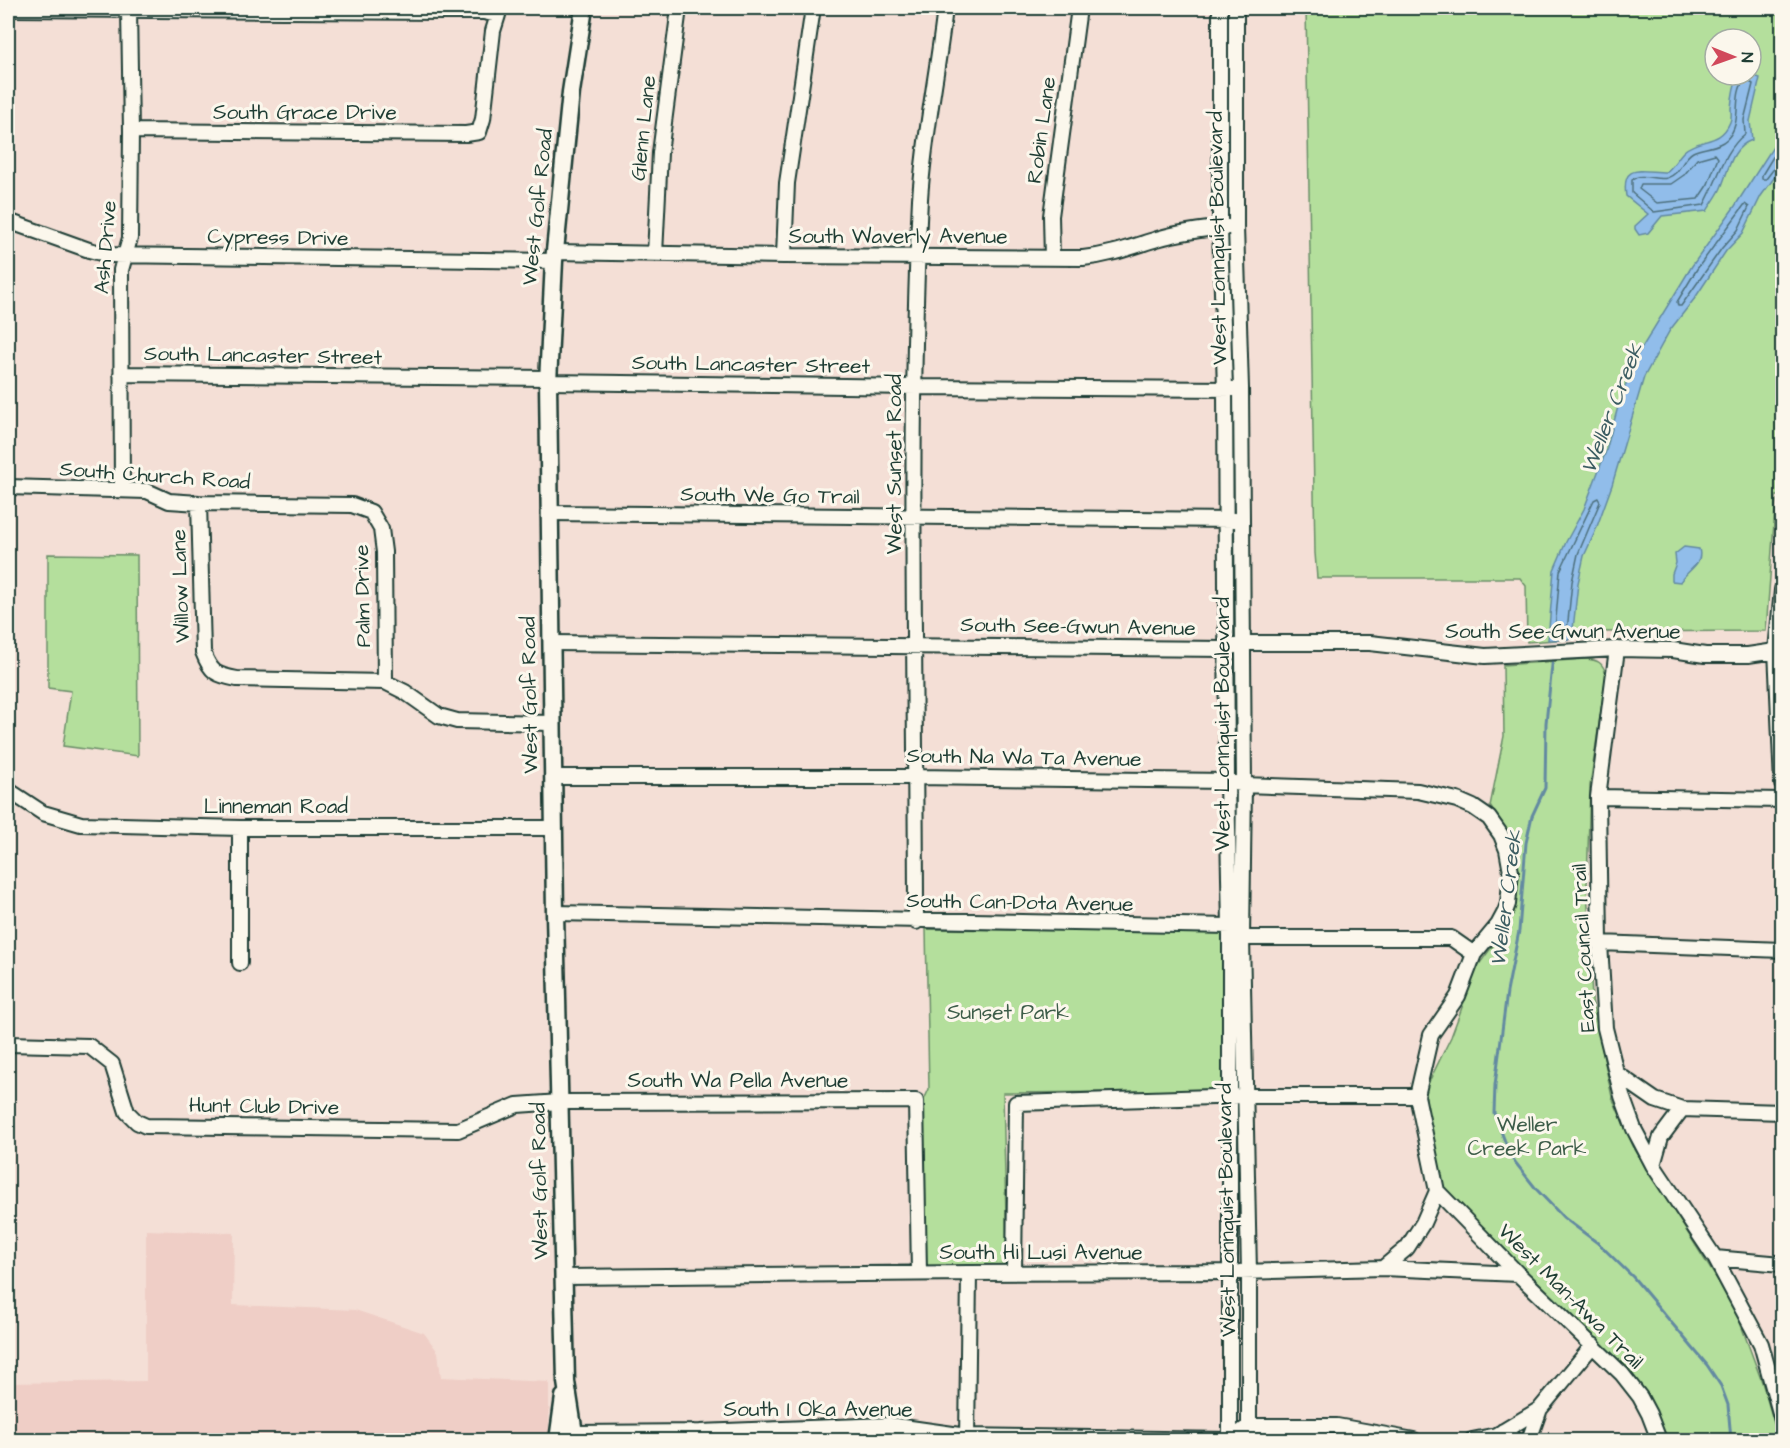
<svg xmlns="http://www.w3.org/2000/svg" width="1790" height="1448" viewBox="0 0 1790 1448" font-family="'Architects Daughter',sans-serif">
<rect width="100%" height="100%" fill="#f4dfd6"/>
<filter id="ink" filterUnits="userSpaceOnUse"><feTurbulence type="fractalNoise" baseFrequency=".0167" numOctaves="2"/><feDisplacementMap in="SourceGraphic" scale="12" xChannelSelector="R" yChannelSelector="G"/><feConvolveMatrix kernelMatrix="1 2 1 2 8 2 1 2 1" color-interpolation-filters="sRGB"/></filter>
<g filter="url(#ink)">
<!-- built -->
<path fill="#efcec6" d="M146,1230L234,1233L233,1305L355,1310L424,1333L438,1352L441,1377L549,1382V1440H8V1383L146,1381Z"/>
<!-- green -->
<path fill="#b4df9c" stroke="#6a8e68" stroke-width="1.5" fill-rule="evenodd" d="M1306,8H1782V496H1776L1766,631L1591,632L1572,639L1527,642L1526,586L1520,578H1317L1315,553ZM1715,39H1751V75H1715Z
M48,554L137,555L138,756L63,746L71,691L48,688Z
M1585,659C1598,660 1603,662 1606,675L1590,786L1587,884L1592,1000L1612,1097L1634,1148L1734,1306L1762,1382L1779,1440H1664L1648,1398L1585,1329L1447,1192L1438,1176L1426,1107V1088L1451,1037L1477,967L1506,928L1516,901L1518,876L1517,855L1511,838L1490,806L1504,736L1503,665Z
M926,929L1219,932L1225,933L1226,1087L1219,1091L1003,1093L1007,1259L1002,1267L930,1268L925,1265L922,1104L929,1089Z"/>
<!-- water -->
<path fill="#91bdea" stroke="#638aa1" stroke-width="1.5" d="M1751,75L1760,78L1750,121L1752,140C1730,148 1729,171 1720,190C1716,198 1711,204 1707,211L1662,216L1648,233L1639,235L1635,229V226L1648,214L1626,196C1621,162 1642,172 1666,172C1674,166 1677,158 1684,151C1700,137 1720,146 1730,122C1732,118 1731,113 1731,108C1732,97 1733,86 1738,76Z
M1782,128V167L1761,196L1743,233L1726,251L1695,298L1670,330L1644,377L1612,485L1595,532L1584,556L1578,583L1572,639L1548,640L1554,570L1566,542L1584,509L1606,451L1619,403L1635,359L1692,266L1735,206L1775,144Z
M1684,547L1699,549C1704,564 1687,570 1680,582L1672,581V574L1676,563L1675,554Z"/>
<g fill="none" stroke-linecap="round" stroke-linejoin="round">
<!-- shore -->
<path stroke="#4d707d" stroke-width="1.5" d="M1745,79L1753,84L1744,120L1745,134C1723,151 1718,181 1704,205L1654,212L1632,193V180C1642,172 1655,181 1667,178C1681,174 1682,158 1693,152C1703,147 1718,148 1727,139C1744,122 1731,96 1745,79Z
M1782,142L1762,175V179H1766L1776,166L1782,165
M1715,154L1718,158L1708,184L1698,199L1657,203L1639,189L1641,184H1671L1684,175L1697,159Z
M1745,204L1749,207L1738,230L1722,248L1681,306H1678L1677,302L1697,269Z
M1598,498L1600,502L1578,554L1572,582L1567,631L1557,633L1555,630L1560,571L1594,500Z"/>
<!-- stream -->
<path stroke="#638aa1" stroke-width="3" d="M1553,656L1546,723L1545,788L1532,816L1526,843L1519,931L1507,992L1495,1085L1494,1113L1511,1157L1537,1190L1563,1217L1599,1244L1633,1277L1707,1365L1721,1386L1728,1405L1731,1440"/>
<!-- minor casing -->
<g stroke="#1f3d34" stroke-width="18">
<path id="minor" d="M1220,8V228L1225,389L1227,781L1230,926V1440
M1236,8V227L1241,388L1244,785L1242,938L1249,1272V1440
M8,9L445,12H483L498,15L493,31L483,119L479,132L466,134L131,131
M8,221L89,250L109,255L554,261
M555,252L784,256L1083,258C1111,255 1131,247 1157,239C1180,232 1204,229 1228,227
M655,254L660,153L679,8
M784,256L787,183L813,8
M1052,258L1051,216L1079,8
M121,374L548,378
M548,382L915,387L1233,389
M8,487L147,491L169,501L199,503L352,505L371,512L381,529L384,552L385,682
M122,489L121,270L130,238L131,131L129,10
M199,503L203,652C211,673 216,675 237,679L385,682L405,692L439,716L457,721L552,723
M549,513L1234,520
M1782,590L1776,650L1782,784
M551,643L1226,649L1243,643H1370L1485,656L1617,649L1673,650L1705,655H1748L1782,650
M1617,649L1598,797L1600,943L1605,1028L1622,1096L1634,1129L1653,1165L1715,1258L1761,1344L1782,1420
M553,777H916L1227,781L1244,785L1418,791L1457,800L1473,807L1489,818L1501,835L1507,850L1511,872L1508,904L1505,912L1498,925L1474,954L1458,996L1431,1035L1417,1096L1437,1191L1423,1223L1407,1248L1383,1268
M8,790L43,813L81,824L240,828H554
M1598,797L1782,800
M555,913L1230,926L1242,938H1451L1474,954
M916,922C916,681 908,440 920,199C924,135 938,71 945,8
M1600,943L1782,950
M240,963V828
M8,1044L89,1046L112,1064L127,1112L137,1122L146,1126L458,1130L517,1105L560,1102L916,1101L919,1273
M1616,1073L1655,1100L1682,1109L1782,1112
M1653,1165L1661,1137L1682,1109
M1437,1191L1518,1274L1622,1374L1640,1397L1649,1414L1659,1440
M1715,1258L1782,1264
M1014,1272L1016,1103L1246,1096H1417
M564,1277L969,1273L1240,1272L1383,1268L1518,1274
M1503,1431L1515,1440
M575,1433L700,1432L889,1425L967,1436L1230,1440L1249,1426H1337L1414,1440
M967,1440L969,1273
M1472,1440L1497,1435L1540,1409
M1529,1440L1540,1409L1593,1345"/>
</g>
<!-- major casing -->
<g stroke="#1f3d34" stroke-width="21">
<path id="major" d="M558,1440L564,1397
M575,1440L566,1382L555,913L548,382L554,261L571,92L584,8"/>
</g>
<!-- minor -->
<use href="#minor" stroke="#fbf7ec" stroke-width="14"/>
<!-- major -->
<use href="#major" stroke="#fbf7ec" stroke-width="16"/>
</g>
</g>
<g text-anchor="middle" stroke-width="6" stroke-linejoin="round" paint-order="stroke">
<!-- street labels -->
<g font-size="21" fill="#1f3d34" stroke="#fbf7ec">
<text x="305" y="119">South Grace Drive</text>
<text transform="translate(643 128) rotate(-84)" y="7">Glenn Lane</text>
<text transform="translate(1041 130) rotate(-82)" y="7">Robin Lane</text>
<text transform="translate(537 207) rotate(-84)" y="7">West Golf Road</text>
<text x="898" y="243">South Waverly Avenue</text>
<text transform="translate(278 237) rotate(1)" y="7">Cypress Drive</text>
<text transform="translate(1217 238) rotate(-91)" y="7">West Lonnquist Boulevard</text>
<text transform="translate(105 247) rotate(-85)" y="7">Ash Drive</text>
<text transform="translate(263 355) rotate(1)" y="7">South Lancaster Street</text>
<text transform="translate(751 364) rotate(1)" y="7">South Lancaster Street</text>
<text transform="translate(894 464) rotate(-90)" y="7">West Sunset Road</text>
<text transform="translate(155 475) rotate(4)" y="7">South Church Road</text>
<text transform="translate(770 495) rotate(1)" y="7">South We Go Trail</text>
<text transform="translate(180 586) rotate(-92)" y="7">Willow Lane</text>
<text transform="translate(362 596) rotate(-91)" y="7">Palm Drive</text>
<text transform="translate(1078 626) rotate(1)" y="7">South See-Gwun Avenue</text>
<text x="1563" y="638">South See-Gwun Avenue</text>
<text transform="translate(529 695) rotate(-91)" y="7">West Golf Road</text>
<text transform="translate(1222 724) rotate(-90)" y="7">West Lonnquist Boulevard</text>
<text transform="translate(1024 757) rotate(1)" y="7">South Na Wa Ta Avenue</text>
<text x="276" y="813">Linneman Road</text>
<text transform="translate(1020 902) rotate(1)" y="7">South Can-Dota Avenue</text>
<text transform="translate(1583 948) rotate(-93)" y="7">East Council Trail</text>
<text x="738" y="1087">South Wa Pella Avenue</text>
<text transform="translate(264 1106) rotate(1)" y="7">Hunt Club Drive</text>
<text transform="translate(539 1181) rotate(-91)" y="7">West Golf Road</text>
<text transform="translate(1226 1210) rotate(-91)" y="7">West Lonnquist Boulevard</text>
<text x="1041" y="1259">South Hi Lusi Avenue</text>
<text transform="translate(1571 1296) rotate(45)" y="7">West Man-Awa Trail</text>
<text x="818" y="1416">South I Oka Avenue</text>
</g>
<!-- park labels -->
<g font-size="21" fill="#3d5d49" stroke="#fbf7ec">
<text x="1008" y="1019">Sunset Park</text>
<text x="1527" y="1131">Weller<tspan x="1527" dy="24">Creek Park</tspan></text>
</g>
<!-- water labels -->
<g font-size="22" font-style="italic" fill="#3c5d62" stroke="#fbf7ec">
<text transform="translate(1611 408) rotate(-69)" y="8">Weller Creek</text>
<text transform="translate(1505 898) rotate(-83)" y="8">Weller Creek</text>
</g>
</g>
<!-- margin -->
<rect width="1790" height="1448" fill="none" stroke="#fbf7ec" stroke-width="30"/>
<rect x="15" y="15" width="1760" height="1418" fill="none" stroke="#1f3d34" stroke-width="2" filter="url(#ink)"/>
<!-- north arrow -->
<g transform="translate(1733 57) rotate(91)"><circle r="28" fill="#fbf7ec" stroke="#a3ada2" stroke-width="1.5"/>
<path d="M0-4.5L10 22L0 15L-10 22Z" fill="#d1495b"/>
<text y="-9" font-size="16" font-weight="bold" text-anchor="middle" fill="#1f3d34">N</text>
</g>
</svg>
